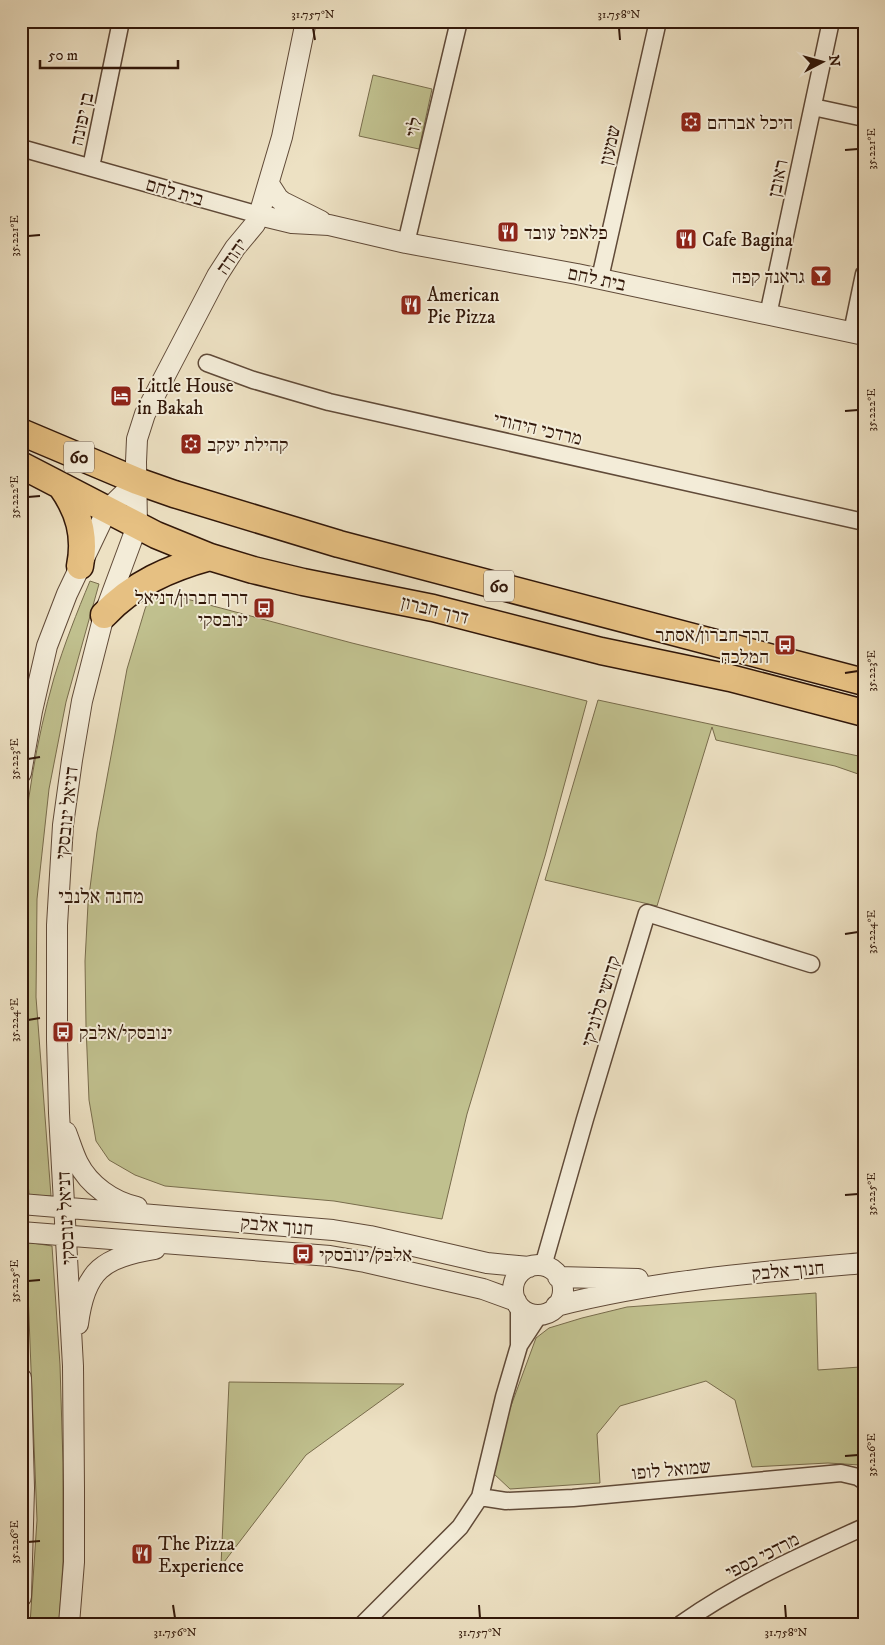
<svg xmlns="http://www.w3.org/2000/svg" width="885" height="1645" viewBox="0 0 885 1645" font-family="'IM FELL DW Pica','Frank Ruhl Libre',serif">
<rect width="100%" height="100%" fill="#ede1c3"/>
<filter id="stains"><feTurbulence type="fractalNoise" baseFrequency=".004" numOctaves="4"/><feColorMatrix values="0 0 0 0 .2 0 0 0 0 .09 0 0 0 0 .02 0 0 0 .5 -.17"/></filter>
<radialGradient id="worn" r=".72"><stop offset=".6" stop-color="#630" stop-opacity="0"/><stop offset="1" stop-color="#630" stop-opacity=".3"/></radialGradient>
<!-- green -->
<path fill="#c0c08e" stroke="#786c4c" d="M373,75L432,89L419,149L359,136Z
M90,581L99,584L66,702L49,789L37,899L36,997L51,1196L29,1195L21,1095V870C26,805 36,741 54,678C64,645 77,612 90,581Z
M160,594H168L352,643L587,701L545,856L467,1114L442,1219L334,1201L165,1186L135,1175L109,1160L96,1141L89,1100L86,1026L85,961L88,904L97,832L127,669L145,609C148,601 152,597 160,594Z
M598,700L863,757L864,776L835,766L716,740L712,727L657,906L545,880Z
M26,1242L52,1246L60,1365L63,1463V1562L59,1624H30L37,1520Z
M816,1293L818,1370L860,1367L864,1385V1467L860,1465L828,1463L752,1467L735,1400L706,1381L620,1406L597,1434L600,1483L510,1489L493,1473L508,1414L536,1338L549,1328L582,1318L627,1307Z
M229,1382L404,1384L306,1455L221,1566Z"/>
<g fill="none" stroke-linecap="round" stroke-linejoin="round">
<!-- minor casing -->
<g stroke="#604a38" stroke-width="19">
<path id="minor" d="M813,107L864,118
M21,148L259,215
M91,167L121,21
M406,243L459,21
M600,278L658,21
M768,315L831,21
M852,332L864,274
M207,363L253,380L329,402L864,522
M543,1266L585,1119L647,913L811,964
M520,1344L539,1315
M480,1497L506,1501L573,1498L841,1473L858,1477L864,1481
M363,1624L460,1527L480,1497L504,1397L519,1346V1306
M681,1624C737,1584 802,1555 864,1527"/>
</g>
<!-- tertiary casing -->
<g stroke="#604a38" stroke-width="22">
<path id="tertiary" d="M269,184L278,198L283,202L321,221
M259,215L292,223L329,225L406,243L577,274L864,335
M21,773L32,711L47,646L67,594L107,510L137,481
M66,1132C70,1142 73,1153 78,1163C89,1185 113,1202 137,1207
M21,1204L333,1230L370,1236L487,1263L529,1267
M21,1232L330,1256L365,1262L483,1289L516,1301
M513 1290a25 25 0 1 1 50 0a25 25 0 1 1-50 0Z
M558,1277L638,1279
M556,1306C657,1280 760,1272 864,1263
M78,1324C85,1269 103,1258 155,1249
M21,1378L24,1488L21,1597
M69,1624L74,1562V1489L73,1366L59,1113L57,1040V925L63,825L72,760L82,701L104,615L137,526L136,462L137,439L145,414L217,276L235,248L255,224L259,215L282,137L306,21"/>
</g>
<!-- trunk casing -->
<g stroke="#311709" stroke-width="29">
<path id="trunk" d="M21,432L137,481L174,494L339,544L864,682
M21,465L156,535L210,557L253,570L303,582L433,608L601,651L730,678L864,713
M61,486C79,511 86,536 80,566
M104,615C133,584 170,568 210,557"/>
</g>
<!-- minor -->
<use href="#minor" stroke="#f3ecd8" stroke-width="16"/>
<!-- tertiary -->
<use href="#tertiary" stroke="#f3ecd8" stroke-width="20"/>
<!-- trunk -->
<use href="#trunk" stroke="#e6c082" stroke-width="26"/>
</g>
<!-- ticks -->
<path fill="none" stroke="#311709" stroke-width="2" d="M313,28L315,40M619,28L620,40M845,150L858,149M28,236L40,235M845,411L858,410M28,497L40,496M845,673L858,671M28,759L40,757M845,934L858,932M28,1020L40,1018M845,1195L858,1194M28,1281L40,1280M845,1456L858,1455M28,1542L40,1541M173,1605L175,1618M479,1605L480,1618M785,1605L786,1618"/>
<!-- icons -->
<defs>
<g id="synagogue-square" transform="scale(1.125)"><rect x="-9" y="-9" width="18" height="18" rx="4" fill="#8f2418" stroke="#f3ecd8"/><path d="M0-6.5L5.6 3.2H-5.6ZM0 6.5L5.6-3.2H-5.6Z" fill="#fff"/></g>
<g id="restaurant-square" transform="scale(1.125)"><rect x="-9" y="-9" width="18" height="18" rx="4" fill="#8f2418" stroke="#f3ecd8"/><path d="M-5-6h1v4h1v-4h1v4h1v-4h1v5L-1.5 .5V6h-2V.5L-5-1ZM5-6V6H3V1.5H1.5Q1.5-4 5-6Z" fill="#fff"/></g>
<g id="bar-square" transform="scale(1.125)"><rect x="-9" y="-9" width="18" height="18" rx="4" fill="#8f2418" stroke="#f3ecd8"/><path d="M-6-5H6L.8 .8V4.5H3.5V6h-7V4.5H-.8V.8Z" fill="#fff"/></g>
<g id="hotel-square" transform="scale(1.125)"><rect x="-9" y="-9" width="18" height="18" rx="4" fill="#8f2418" stroke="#f3ecd8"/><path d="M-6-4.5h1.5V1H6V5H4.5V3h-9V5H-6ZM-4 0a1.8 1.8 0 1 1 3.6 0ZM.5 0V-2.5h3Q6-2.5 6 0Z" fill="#fff"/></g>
<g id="bus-square" transform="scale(1.125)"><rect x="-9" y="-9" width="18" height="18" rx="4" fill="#8f2418" stroke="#f3ecd8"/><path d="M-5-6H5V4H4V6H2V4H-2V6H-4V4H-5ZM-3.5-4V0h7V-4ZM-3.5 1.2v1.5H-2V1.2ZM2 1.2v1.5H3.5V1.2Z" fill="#fff"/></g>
</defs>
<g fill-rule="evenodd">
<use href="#synagogue-square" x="691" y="122"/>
<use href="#restaurant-square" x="508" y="232"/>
<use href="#restaurant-square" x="686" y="239"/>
<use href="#bar-square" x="821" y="276"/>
<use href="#restaurant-square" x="411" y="305"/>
<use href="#hotel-square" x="121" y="396"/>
<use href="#synagogue-square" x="191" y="444"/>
<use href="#bus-square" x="264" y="608"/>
<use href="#bus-square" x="785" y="645"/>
<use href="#bus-square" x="63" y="1032"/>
<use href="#bus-square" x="303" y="1254"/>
<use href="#restaurant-square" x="142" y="1554"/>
</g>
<g text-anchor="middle" stroke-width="4" stroke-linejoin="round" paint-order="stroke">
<!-- shield labels -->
<g fill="#f3ecd8" stroke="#6b5747" stroke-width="1">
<rect x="64" y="441.5" width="30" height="31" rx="4"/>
<rect x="484" y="570.5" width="30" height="31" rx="4"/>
</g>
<g font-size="18" font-weight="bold" fill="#311709">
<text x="79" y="463">60</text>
<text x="499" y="592">60</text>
</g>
<!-- street labels -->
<g font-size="19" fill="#311709" stroke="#f3ecd8">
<text transform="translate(81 119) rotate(-78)" y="7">בן יפונה</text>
<text transform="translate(413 127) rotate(-77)" y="7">לוי</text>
<text transform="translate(609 145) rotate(-77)" y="7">שמעון</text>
<text transform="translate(777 178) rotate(-78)" y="7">ראובן</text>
<text transform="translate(175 191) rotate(16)" y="7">בית לחם</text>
<text transform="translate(231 256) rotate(-55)" y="7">יהודה</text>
<text transform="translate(597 278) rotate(12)" y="7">בית לחם</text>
<text transform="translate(538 428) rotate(13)" y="7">מרדכי היהודי</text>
<text transform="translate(435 609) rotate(14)" y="7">דרך חברון</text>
<text transform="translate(66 813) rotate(-84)" y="7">דניאל ינובסקי</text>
<text transform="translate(600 1001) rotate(-73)" y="7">קדושי סלוניקי</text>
<text transform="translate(65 1218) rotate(-93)" y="7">דניאל ינובסקי</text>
<text transform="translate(277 1225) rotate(5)" y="7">חנוך אלבק</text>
<text transform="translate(788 1270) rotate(-5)" y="7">חנוך אלבק</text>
<text transform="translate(671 1469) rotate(-5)" y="7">שמואל לופו</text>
<text transform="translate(762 1555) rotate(-27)" y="7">מרדכי כספי</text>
</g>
<!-- poi labels -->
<g font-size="19" fill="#311709" stroke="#f3ecd8" text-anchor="start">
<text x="707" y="129">היכל אברהם</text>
<text x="524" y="239">פלאפל עובד</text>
<text x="702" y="246">Cafe Bagina</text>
<text x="805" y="283" text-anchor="end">גראנד קפה</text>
<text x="427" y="301">American<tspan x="427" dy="22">Pie Pizza</tspan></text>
<text x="137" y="392">Little House<tspan x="137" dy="22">in Bakah</tspan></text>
<text x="207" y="451">קהילת יעקב</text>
<text x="248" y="604" text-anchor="end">דרך חברון/דניאל<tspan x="248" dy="22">ינובסקי</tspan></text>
<text x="769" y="641" text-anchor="end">דרך חברון/אסתר<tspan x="769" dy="22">המלכה</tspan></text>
<text x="79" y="1039">ינובסקי/אלבק</text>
<text x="319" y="1261">אלבק/ינובסקי</text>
<text x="158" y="1550">The Pizza<tspan x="158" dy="22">Experience</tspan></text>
</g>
<!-- neighbourhood labels -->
<g font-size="20" fill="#311709" stroke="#f3ecd8">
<text x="101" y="903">מחנה אלנבי</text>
</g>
</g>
<!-- margin -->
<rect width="885" height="1645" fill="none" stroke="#ede1c3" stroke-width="55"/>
<!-- north arrow -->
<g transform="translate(822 62) rotate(84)" stroke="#f3ecd8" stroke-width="4" paint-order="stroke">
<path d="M0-4L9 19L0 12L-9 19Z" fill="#311709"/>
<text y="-8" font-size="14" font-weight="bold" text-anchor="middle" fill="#311709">N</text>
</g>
<!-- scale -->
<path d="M40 60v8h138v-8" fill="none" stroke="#311709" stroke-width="2.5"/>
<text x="48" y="60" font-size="15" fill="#311709" stroke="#f3ecd8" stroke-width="4" paint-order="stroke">50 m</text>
<rect x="28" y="28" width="830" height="1590" fill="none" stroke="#311709" stroke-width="2"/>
<g font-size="12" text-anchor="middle" fill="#311709">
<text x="313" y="18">31.757°N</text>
<text x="619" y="18">31.758°N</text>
<text transform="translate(871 149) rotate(-90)" y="4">35.221°E</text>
<text transform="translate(14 236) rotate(-90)" y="4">35.221°E</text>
<text transform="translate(871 410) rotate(-90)" y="4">35.222°E</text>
<text transform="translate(14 497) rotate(-90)" y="4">35.222°E</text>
<text transform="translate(871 671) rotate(-90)" y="4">35.223°E</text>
<text transform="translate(14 759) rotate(-90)" y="4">35.223°E</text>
<text transform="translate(871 932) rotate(-90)" y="4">35.224°E</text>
<text transform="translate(14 1020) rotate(-90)" y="4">35.224°E</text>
<text transform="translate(871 1194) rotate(-90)" y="4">35.225°E</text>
<text transform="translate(14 1281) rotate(-90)" y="4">35.225°E</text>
<text transform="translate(871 1455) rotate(-90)" y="4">35.226°E</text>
<text transform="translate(14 1542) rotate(-90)" y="4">35.226°E</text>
<text x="175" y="1636">31.756°N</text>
<text x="480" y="1636">31.757°N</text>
<text x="786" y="1636">31.758°N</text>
</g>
<rect width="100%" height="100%" filter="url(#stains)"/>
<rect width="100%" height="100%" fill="url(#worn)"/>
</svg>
